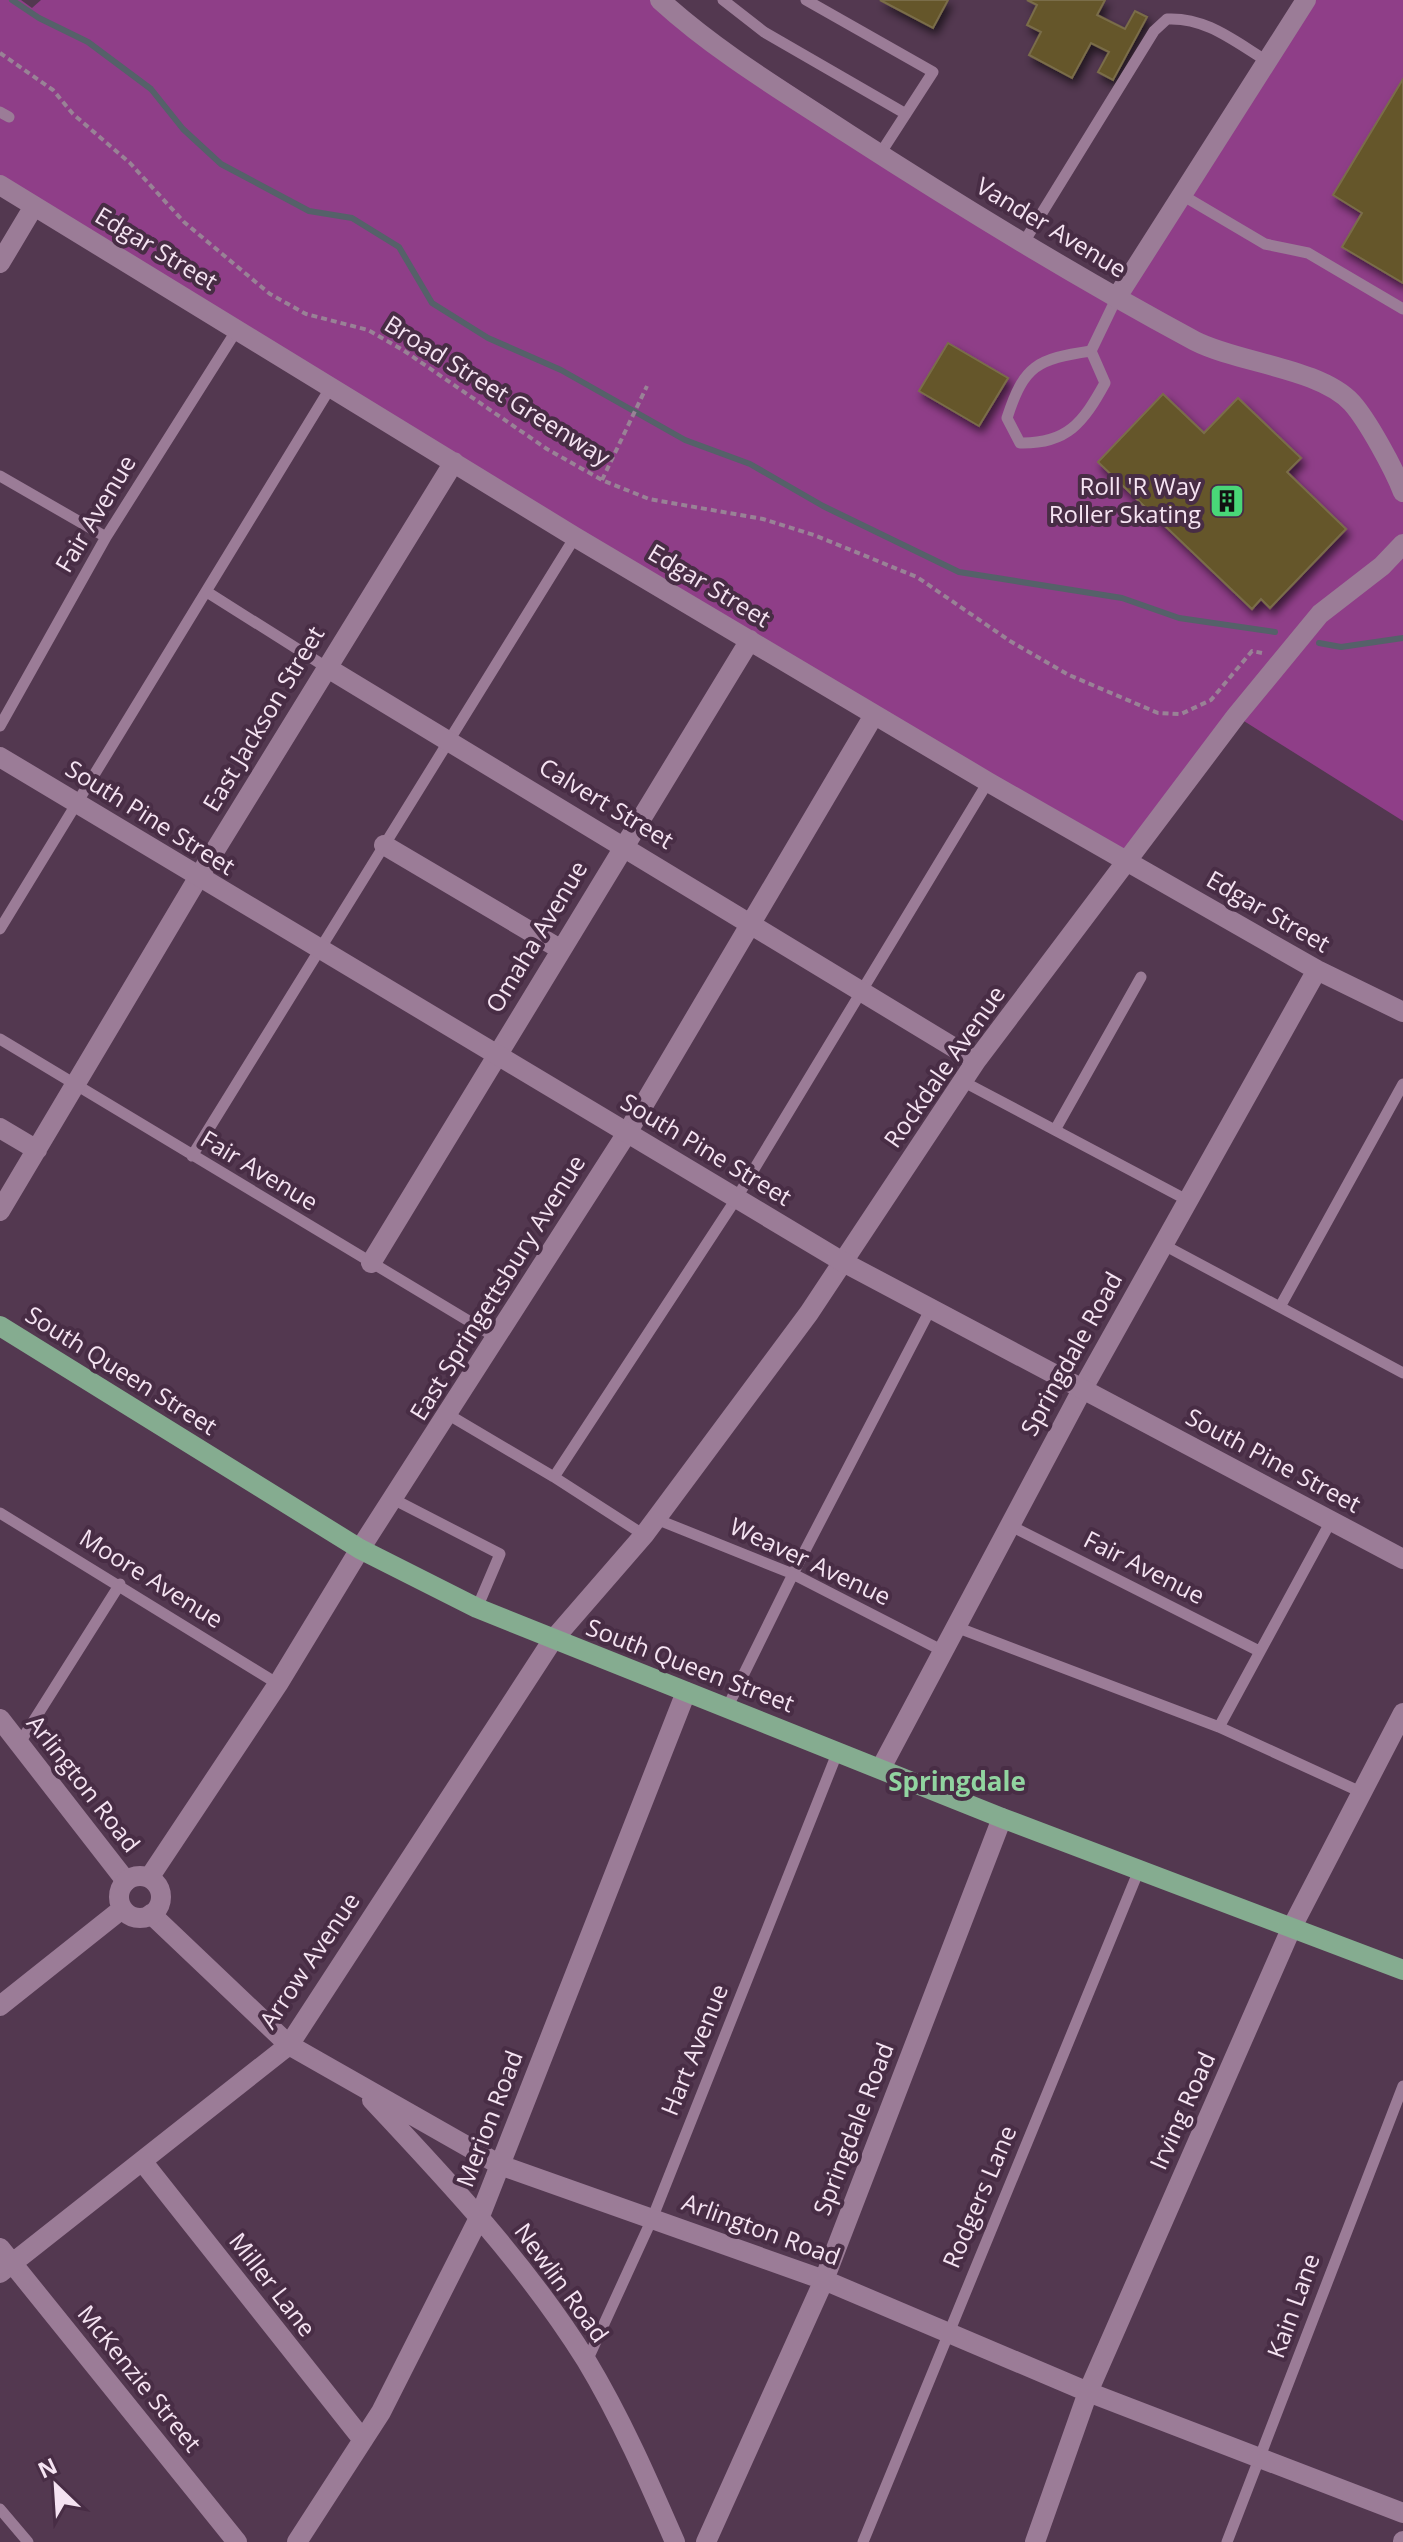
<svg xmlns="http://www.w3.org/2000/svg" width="1403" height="2542" viewBox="0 0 1403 2542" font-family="'Open Sans',sans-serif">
<defs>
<filter id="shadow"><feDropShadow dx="3.5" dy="6" stdDeviation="4" flood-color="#0009"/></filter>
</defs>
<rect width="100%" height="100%" fill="#533850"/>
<!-- green -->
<path fill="#8f3e88" d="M0,0H21L32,8L41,0H660L1116,297L1306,0H1403V821L1236,716L1128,864L0,185Z"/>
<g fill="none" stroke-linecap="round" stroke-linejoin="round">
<!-- stream -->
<path stroke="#556169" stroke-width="6" d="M12,0L39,18L88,42L151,89L183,129L221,164L309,211L352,218L399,247L432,303L488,338L561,370L685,440L750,464L823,506L959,572L1122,598L1179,618L1275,632
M1319,643L1341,647L1403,638"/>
</g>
<!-- building -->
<path fill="#65562a" stroke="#7a6d49" stroke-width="2" filter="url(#shadow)" d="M880,0H948L933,28Z
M1027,0H1105L1097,15L1125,29L1135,11L1147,17L1113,80L1098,72L1109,52L1091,43L1072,78L1029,55L1041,32L1027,25L1037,5Z
M1403,79V283L1342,247L1362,213L1333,195Z
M948,343L1008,378L979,426L919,391Z
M1163,394L1204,433L1238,398L1301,458L1287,472L1346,529L1270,608L1261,599L1252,609L1098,462Z"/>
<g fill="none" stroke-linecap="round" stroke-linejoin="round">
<!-- path -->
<path stroke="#998296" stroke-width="4" stroke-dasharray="6 4" stroke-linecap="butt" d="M0,53L53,90L73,114L130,163L184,222L270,294L306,314L368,330L403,350L547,449L602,480L649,499L763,519L814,535L917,577L1010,641L1069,675L1158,713L1181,714L1211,700L1252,651L1262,653
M602,480L647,386"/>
<!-- lane -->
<path stroke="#9b7c97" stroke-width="11" d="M723,0L764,32L906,114
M806,0L933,72L880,154
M0,112L9,117
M1182,195L1265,244L1308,253L1403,309
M1024,242L1154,31L1167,19C1206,17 1234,41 1267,61
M1091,351C1037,359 1024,365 1007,418L1020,443C1067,444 1083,423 1105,383L1091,351L1117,297
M0,476L106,537
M207,592L326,667
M0,726L106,537L238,328
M0,929L332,385
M0,1039L497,1338
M964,1082L1187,1200
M1055,1130L1141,977
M192,1156L575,537
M1162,1244L1403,1373
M1281,1305L1403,1084
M449,1415L554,1477L644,1535
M554,1477L736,1199L988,782
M393,1499L500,1554L477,1608
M0,1513L278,1684
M656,1519L793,1574L943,1651
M1009,1525L1259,1651
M956,1627L1219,1727L1363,1793
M728,1706L798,1564L930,1310
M1219,1727L1331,1521
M19,1744L120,1584
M587,2361L652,2219L838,1751
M0,2509L28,2542
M863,2542L1139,1870
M1227,2542L1403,2086"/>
<!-- street -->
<path stroke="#9b7c97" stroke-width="20" d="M660,0C717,52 783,91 847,133C960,206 1076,277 1195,341C1238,363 1320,368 1352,403C1368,421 1394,469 1403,492
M0,185L575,537L988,782L1317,970L1403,1012
M0,263L34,206
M1117,297L1306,0
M326,667L976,1061
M384,845L560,949
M0,1128L37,1150
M0,1211L198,878L454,462
M371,1263L750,640
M360,1549L627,1133L874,715
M0,1719L126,1881
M881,1768L1082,1390L1317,970
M151,1914L289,2045L500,2165L824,2280L1088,2392L1403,2513
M372,2100C449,2182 526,2264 586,2360C621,2418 648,2480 675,2542
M142,2161L363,2440
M0,2248L237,2542
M0,2273L289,2045L552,1641L644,1535L809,1313L976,1061L1236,716L1320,614L1382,566L1403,544
M297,2542L381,2412L480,2216L686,1692
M706,2542L824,2280L1002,1818
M1035,2542L1088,2392L1291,1929L1403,1713
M1403,2542V2541"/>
<!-- secondary -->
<path stroke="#9b7c97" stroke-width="20" d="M0,757L843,1262L1403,1559
M119 1897a21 21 0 1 1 42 0a21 21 0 1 1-42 0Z
M149,1878L278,1684L360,1549
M0,2006L122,1909"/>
<!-- primary -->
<path stroke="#85ac90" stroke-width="20" d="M0,1326L360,1549L477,1608L1002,1818L1403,1970"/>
</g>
<!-- icons -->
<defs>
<g id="building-square" transform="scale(1.8)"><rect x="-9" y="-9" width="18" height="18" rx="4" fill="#49d778" stroke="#482d45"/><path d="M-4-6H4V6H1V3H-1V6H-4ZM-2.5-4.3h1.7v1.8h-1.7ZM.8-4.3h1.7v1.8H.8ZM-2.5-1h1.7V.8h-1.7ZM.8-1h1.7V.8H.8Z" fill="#111"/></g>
</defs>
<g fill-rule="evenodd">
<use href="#building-square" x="1227" y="501"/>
</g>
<g text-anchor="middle" stroke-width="8" stroke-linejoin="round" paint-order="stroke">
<!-- street labels -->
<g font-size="24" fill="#f5e3f2" stroke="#482d45">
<text transform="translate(1051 228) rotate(31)" y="8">Vander Avenue</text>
<text transform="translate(156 249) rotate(31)" y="8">Edgar Street</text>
<text transform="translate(497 391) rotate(32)" y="8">Broad Street Greenway</text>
<text transform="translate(96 514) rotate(-59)" y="8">Fair Avenue</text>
<text transform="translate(709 586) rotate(31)" y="8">Edgar Street</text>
<text transform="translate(264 719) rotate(-59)" y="8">East Jackson Street</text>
<text transform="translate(606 804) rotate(31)" y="8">Calvert Street</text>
<text transform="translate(150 818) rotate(32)" y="8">South Pine Street</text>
<text transform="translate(1268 912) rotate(30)" y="8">Edgar Street</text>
<text transform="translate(537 937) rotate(-59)" y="8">Omaha Avenue</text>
<text transform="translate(945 1067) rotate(-55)" y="8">Rockdale Avenue</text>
<text transform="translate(706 1150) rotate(31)" y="8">South Pine Street</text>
<text transform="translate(259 1171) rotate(31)" y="8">Fair Avenue</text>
<text transform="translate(498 1288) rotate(-58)" y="8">East Springettsbury Avenue</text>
<text transform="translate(1072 1354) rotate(-61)" y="8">Springdale Road</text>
<text transform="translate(121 1371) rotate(32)" y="8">South Queen Street</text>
<text transform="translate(1273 1461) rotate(28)" y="8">South Pine Street</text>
<text transform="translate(810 1562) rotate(25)" y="8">Weaver Avenue</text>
<text transform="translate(1144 1568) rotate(27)" y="8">Fair Avenue</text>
<text transform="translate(151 1579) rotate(32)" y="8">Moore Avenue</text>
<text transform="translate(690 1666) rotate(21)" y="8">South Queen Street</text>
<text transform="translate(83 1784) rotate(52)" y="8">Arlington Road</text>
<text transform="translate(310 1961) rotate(-56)" y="8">Arrow Avenue</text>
<text transform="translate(695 2050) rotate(-68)" y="8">Hart Avenue</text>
<text transform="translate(1183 2111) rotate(-66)" y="8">Irving Road</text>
<text transform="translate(490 2119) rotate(-69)" y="8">Merion Road</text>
<text transform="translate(854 2129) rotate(-69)" y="8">Springdale Road</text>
<text transform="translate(980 2197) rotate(-67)" y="8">Rodgers Lane</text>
<text transform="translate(761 2230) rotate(20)" y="8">Arlington Road</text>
<text transform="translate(561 2283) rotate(54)" y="8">Newlin Road</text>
<text transform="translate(272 2285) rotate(52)" y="8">Miller Lane</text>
<text transform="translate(1294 2306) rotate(-70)" y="8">Kain Lane</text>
<text transform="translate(139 2379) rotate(51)" y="8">McKenzie Street</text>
</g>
<!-- poi labels -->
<g font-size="24" fill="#f5e3f2" stroke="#482d45" text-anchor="end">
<text x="1201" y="495">Roll 'R Way<tspan x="1201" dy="28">Roller Skating</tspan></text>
</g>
<!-- neighbourhood labels -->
<g font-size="26" font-weight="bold" fill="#91d4a0" stroke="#482d45">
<text x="957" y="1791">Springdale</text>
</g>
</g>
<!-- north arrow -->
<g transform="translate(56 2486) rotate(335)" stroke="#482d45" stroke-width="6" paint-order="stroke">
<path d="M0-6L14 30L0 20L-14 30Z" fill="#f5e3f2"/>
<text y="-12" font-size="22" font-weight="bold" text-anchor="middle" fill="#f5e3f2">N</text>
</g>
</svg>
